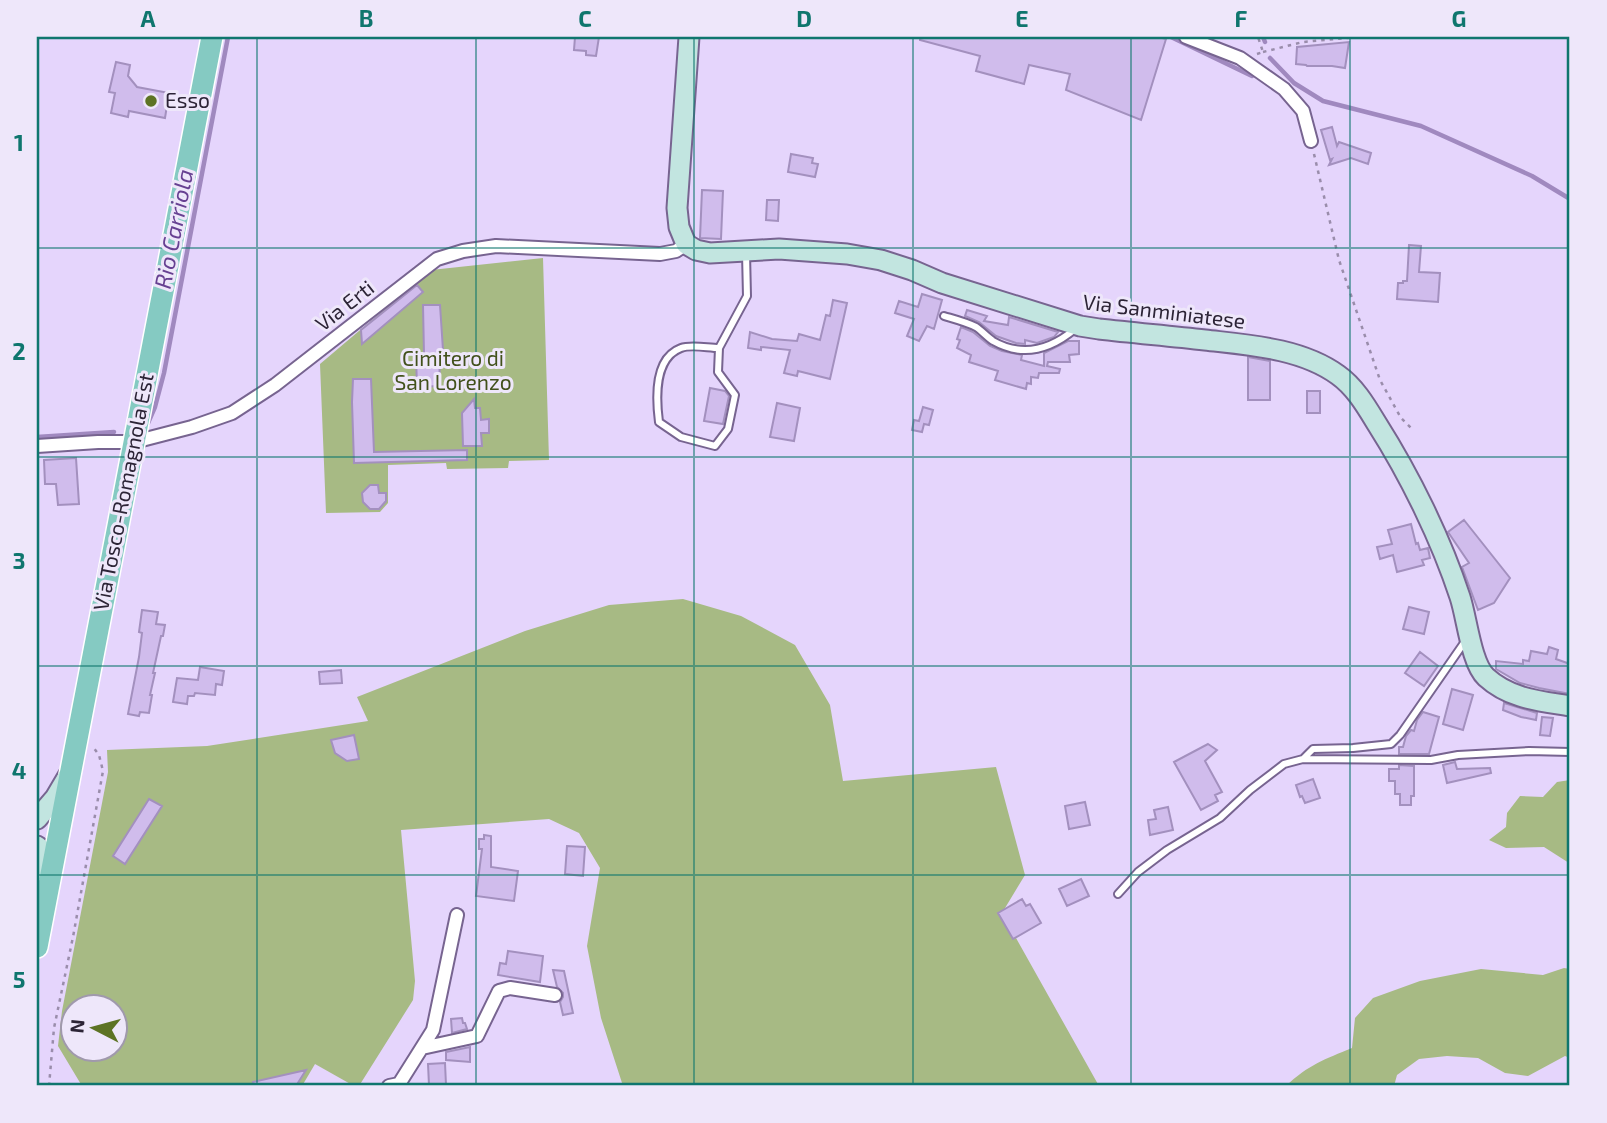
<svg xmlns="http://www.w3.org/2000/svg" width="1607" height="1123" viewBox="0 0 1607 1123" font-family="'Exo 2',sans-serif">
<rect width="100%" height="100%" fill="#e5d5fc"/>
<!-- green -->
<path fill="#a7ba84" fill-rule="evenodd" d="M543,258L549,460L509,461L508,468L447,469L446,463L388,465V503L380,512L326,513L320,364L431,270Z
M683,599L741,616L795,645L830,705L843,781L996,767L1025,875L1002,913L1099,1086H623L601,1018L587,946L600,868L579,833L549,819L401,830L415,981L413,1000L359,1086H354L315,1064L302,1086H82L58,1046L62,1011L108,772L107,750L207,746L368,721L357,697L525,631L609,605ZM74,1007H116V1050H74Z
M1570,780V866L1569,863L1544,847L1506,848L1489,840L1506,827L1507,813L1520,796L1543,797L1557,782Z
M1564,968L1570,969V1058L1565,1056L1528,1076L1505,1073L1478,1058L1447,1056L1419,1059L1397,1075L1394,1086H1286C1308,1065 1325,1059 1352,1048L1355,1018L1373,998L1420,981L1481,969L1543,975Z"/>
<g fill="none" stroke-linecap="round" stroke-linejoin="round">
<!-- stream -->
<path stroke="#a089bf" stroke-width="4.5" d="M1171,37L1252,76
M1263,37L1265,42
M1270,58L1294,83L1323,101L1421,126L1532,176L1570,199
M148,423L155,407L164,373L228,37
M37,437L114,432"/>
</g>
<!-- building -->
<path fill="#d0bcec" stroke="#a390be" stroke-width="2" d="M575,37H599L596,56L586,55V51L574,50Z
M920,37H1159L1166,39L1141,120L1066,90L1070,74L1029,65L1024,84L976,71L980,56L920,40Z
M1349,42L1345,68L1332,66H1307L1306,65L1296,64L1297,47Z
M116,62L130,65L128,76L137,87L169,93L165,118L129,111L128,117L111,113L115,93L109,92Z
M1332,127L1337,146L1339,142L1371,153L1368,164L1351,158L1329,165L1332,159L1330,160L1321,130Z
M791,154L813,158L812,163L818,164L815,177L788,172Z
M702,190L723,191L721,239L700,238Z
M767,200H779L778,221L766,220Z
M1409,245L1421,246L1419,272L1440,273L1438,302L1397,299L1398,283H1403V281H1407Z
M417,285L423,292L362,344L361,330Z
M922,294L942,300L934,329L927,326L919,341L907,336L914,319L895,313L899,301L918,307Z
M833,300L847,303L830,379L798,371L797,376L784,373L790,350L761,347V350L748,348L750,332L772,339L797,341L799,334L820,340L826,315L830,316Z
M423,305H440L443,350H439L440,386L417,387L416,356L424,355Z
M967,310L987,316L984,321L1008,325L1009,317L1058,332L1054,337L1037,343L1025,340V344L1016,343L996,336L979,322L965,316Z
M961,327L973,332L990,346L1002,351L1022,355L1021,360L1044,366V353L1068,341H1079V354L1069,355L1070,362H1048L1047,366L1060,369L1059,373H1039L1038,378L1031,377V384L1027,383L1026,389L995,380L998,371L969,362L971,355L957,348L960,340L957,339Z
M1248,357L1270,361V400H1248Z
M353,379H371L374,452L467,450V460L354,463L352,402Z
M710,388L725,391L729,396L723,424L704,421Z
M1307,391H1320V413H1307Z
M474,399L475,408H480L481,420L489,419V433H481L482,446H463L462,413Z
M777,403L800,408L794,441L770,437Z
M923,407L933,410L929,425L924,424L922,432L912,430L914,420L919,421Z
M76,458L79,504L58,505L56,484H45L44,460Z
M370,485H378L379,493H386V501L379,509H370L363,502L362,493Z
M1464,520L1510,578L1494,603L1478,610L1462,567L1469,563L1448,532Z
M1411,524L1416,544L1418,543L1420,550L1428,548L1430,558L1422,560L1424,565L1397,572L1393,555L1380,559L1377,547L1392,544L1388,530Z
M1409,607L1429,612L1424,634L1403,629Z
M142,610L158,612L156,624L165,625L163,636H161L153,673H155L150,695H152L149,713L140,712L139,716L128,714L139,657L142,633L139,632Z
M1549,647L1558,650L1556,659L1570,664V694L1539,688L1520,683L1496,669V661L1523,664V660L1529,661L1531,651L1547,654Z
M1420,652L1438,666L1424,686L1405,673Z
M200,667L224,671L222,685L216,684L215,695L195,693L194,696H188L187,704L173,702L177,678L198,680Z
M341,670L342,683L320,684L319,672Z
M1452,689L1473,695L1463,730L1443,724Z
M1504,703L1537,713L1536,720L1521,717L1503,710Z
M1423,712L1439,717L1429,754H1399V747H1403L1406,736L1411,730L1414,731L1417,720Z
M1542,717L1553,718L1550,736L1540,735Z
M354,735L359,759L347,761L335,753L331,740Z
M1208,744L1217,750L1205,761L1222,792L1215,795L1218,801L1201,810L1174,762Z
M1455,762L1457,769L1490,768L1491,773L1447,783L1443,765Z
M1399,765L1414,766V796H1411V805H1400V794H1395V781H1389V769H1399Z
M1313,779L1320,798L1305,803L1302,796L1300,797L1296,785Z
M149,799L162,806L125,864L113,856Z
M1085,802L1090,825L1069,829L1065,806Z
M1168,807L1173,830L1150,835L1148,820L1156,819L1154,810Z
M484,835L491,836V867L518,871L514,901L476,896L482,849H479V839H484Z
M567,846L585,847L583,876L565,874Z
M1081,879L1089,896L1067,906L1059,889Z
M1022,899L1026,906L1030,904L1041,923L1013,939L998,913Z
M508,951L543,956L540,982L498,975L500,963L506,964Z
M553,970L564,971L573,1013L563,1015L560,1002L563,997V993L557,987Z
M462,1018L463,1023H465L467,1029L452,1033L451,1019Z
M470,1047V1062L446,1060V1052Z
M445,1063L446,1085H429L428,1064Z
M306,1070L296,1086H254L253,1082Z"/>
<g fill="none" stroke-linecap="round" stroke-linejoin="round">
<!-- lane casing -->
<g stroke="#776490" stroke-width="10">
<path id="lane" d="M944,316C954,319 966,322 976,327C982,331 987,337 993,341C1023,358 1051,349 1075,329
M719,348C708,348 691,344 681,348C654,358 656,399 659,422L681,437L715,446L728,429L735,395L718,372L719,348L747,296L746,253
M1304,758L1313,749L1353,748L1391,744L1400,735L1466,640
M1118,894L1138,872L1167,850L1220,818L1250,790L1284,764L1303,759L1431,760L1458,755L1529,751L1570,752"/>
</g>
<!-- street casing -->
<g stroke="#776490" stroke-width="16">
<path id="street" d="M1186,37L1240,58L1284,89L1303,111L1311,141
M37,446L98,442H134L192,427L232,413L275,385L437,259L463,251L496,246L660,254L676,251L686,244
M422,1048L477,1036L499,991L510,988L555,995
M389,1086L399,1084L433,1030L457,915"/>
</g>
<!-- secondary casing -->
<g stroke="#776490" stroke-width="23">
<path id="secondary" d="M689,37L677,208L679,227L686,244L696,250L710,253L779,249L847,254L881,260L912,270L942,283L1080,326L1099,329C1134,333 1170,336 1205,340C1248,345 1301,348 1338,375C1355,387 1366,406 1377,424C1410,476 1441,539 1460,597C1467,618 1471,663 1486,677C1510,699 1540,701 1570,706
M37,819L55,798L68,776
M37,846L45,853L52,864L37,870"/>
</g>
<!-- primary casing -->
<g stroke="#fff" stroke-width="24">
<path id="primary" d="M37,947L212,37"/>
</g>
<!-- path -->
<path stroke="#9a8dab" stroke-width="2.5" stroke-dasharray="3.5 5" stroke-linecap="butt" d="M1263,52L1303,42L1358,37
M1257,54L1263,52L1258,37
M1314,154L1339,260L1380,380L1401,418L1412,429
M49,1086L54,1028L73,937L103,771L99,755L93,747"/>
<!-- lane -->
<use href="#lane" stroke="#fff" stroke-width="6"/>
<!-- street -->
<use href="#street" stroke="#fff" stroke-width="12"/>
<!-- secondary -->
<use href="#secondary" stroke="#c2e5e0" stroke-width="19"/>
<!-- primary -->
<use href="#primary" stroke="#85cac2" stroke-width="21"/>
</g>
<!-- grid -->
<path fill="none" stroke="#0f766e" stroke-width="2" stroke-opacity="0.55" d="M257,37V1086M476,37V1086M694,37V1086M913,37V1086M1131,37V1086M1350,37V1086M37,248H1570M37,457H1570M37,666H1570M37,875H1570"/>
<!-- markers -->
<circle fill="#5d7324" stroke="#eee7fa" stroke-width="2.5" cx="151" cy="101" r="7"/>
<g text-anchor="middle" stroke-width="6" stroke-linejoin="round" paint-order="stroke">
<!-- poi labels -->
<g font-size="21" fill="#2c2436" stroke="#eee7fa" text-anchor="start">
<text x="165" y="108">Esso</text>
</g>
<!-- street labels -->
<g font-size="21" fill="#2c2436" stroke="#eee7fa">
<text transform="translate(345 306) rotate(-38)" y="7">Via Erti</text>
<text transform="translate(1164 312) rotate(7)" y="7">Via Sanminiatese</text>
<text transform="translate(124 492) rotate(-79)" y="7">Via Tosco-Romagnola Est</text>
</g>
<!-- park labels -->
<g font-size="21" fill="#42511c" stroke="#eee7fa">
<text x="453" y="366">Cimitero di<tspan x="453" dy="24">San Lorenzo</tspan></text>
</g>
<!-- water labels -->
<g font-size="23" font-style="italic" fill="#674192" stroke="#eee7fa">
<text transform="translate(174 229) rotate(-79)" y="8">Rio Carriola</text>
</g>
</g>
<!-- border -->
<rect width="1607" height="1123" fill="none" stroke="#eee7fa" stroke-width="77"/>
<!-- north arrow -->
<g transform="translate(94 1028) rotate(276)"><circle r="33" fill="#eee7fa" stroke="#a099ac" stroke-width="2"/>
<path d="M0-5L12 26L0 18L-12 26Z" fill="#5d7324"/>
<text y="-10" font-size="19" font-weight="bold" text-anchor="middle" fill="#2c2436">N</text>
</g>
<rect x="38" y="38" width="1530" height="1046" fill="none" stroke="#0f766e" stroke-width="2.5"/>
<g font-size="23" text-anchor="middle" font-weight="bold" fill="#0f766e">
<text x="148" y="27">A</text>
<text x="366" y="27">B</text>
<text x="585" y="27">C</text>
<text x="804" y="27">D</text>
<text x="1022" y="27">E</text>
<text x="1241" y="27">F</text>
<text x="1459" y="27">G</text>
<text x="19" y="151">1</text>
<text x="19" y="360">2</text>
<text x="19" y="569">3</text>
<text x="19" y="779">4</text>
<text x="19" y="988">5</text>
</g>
</svg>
